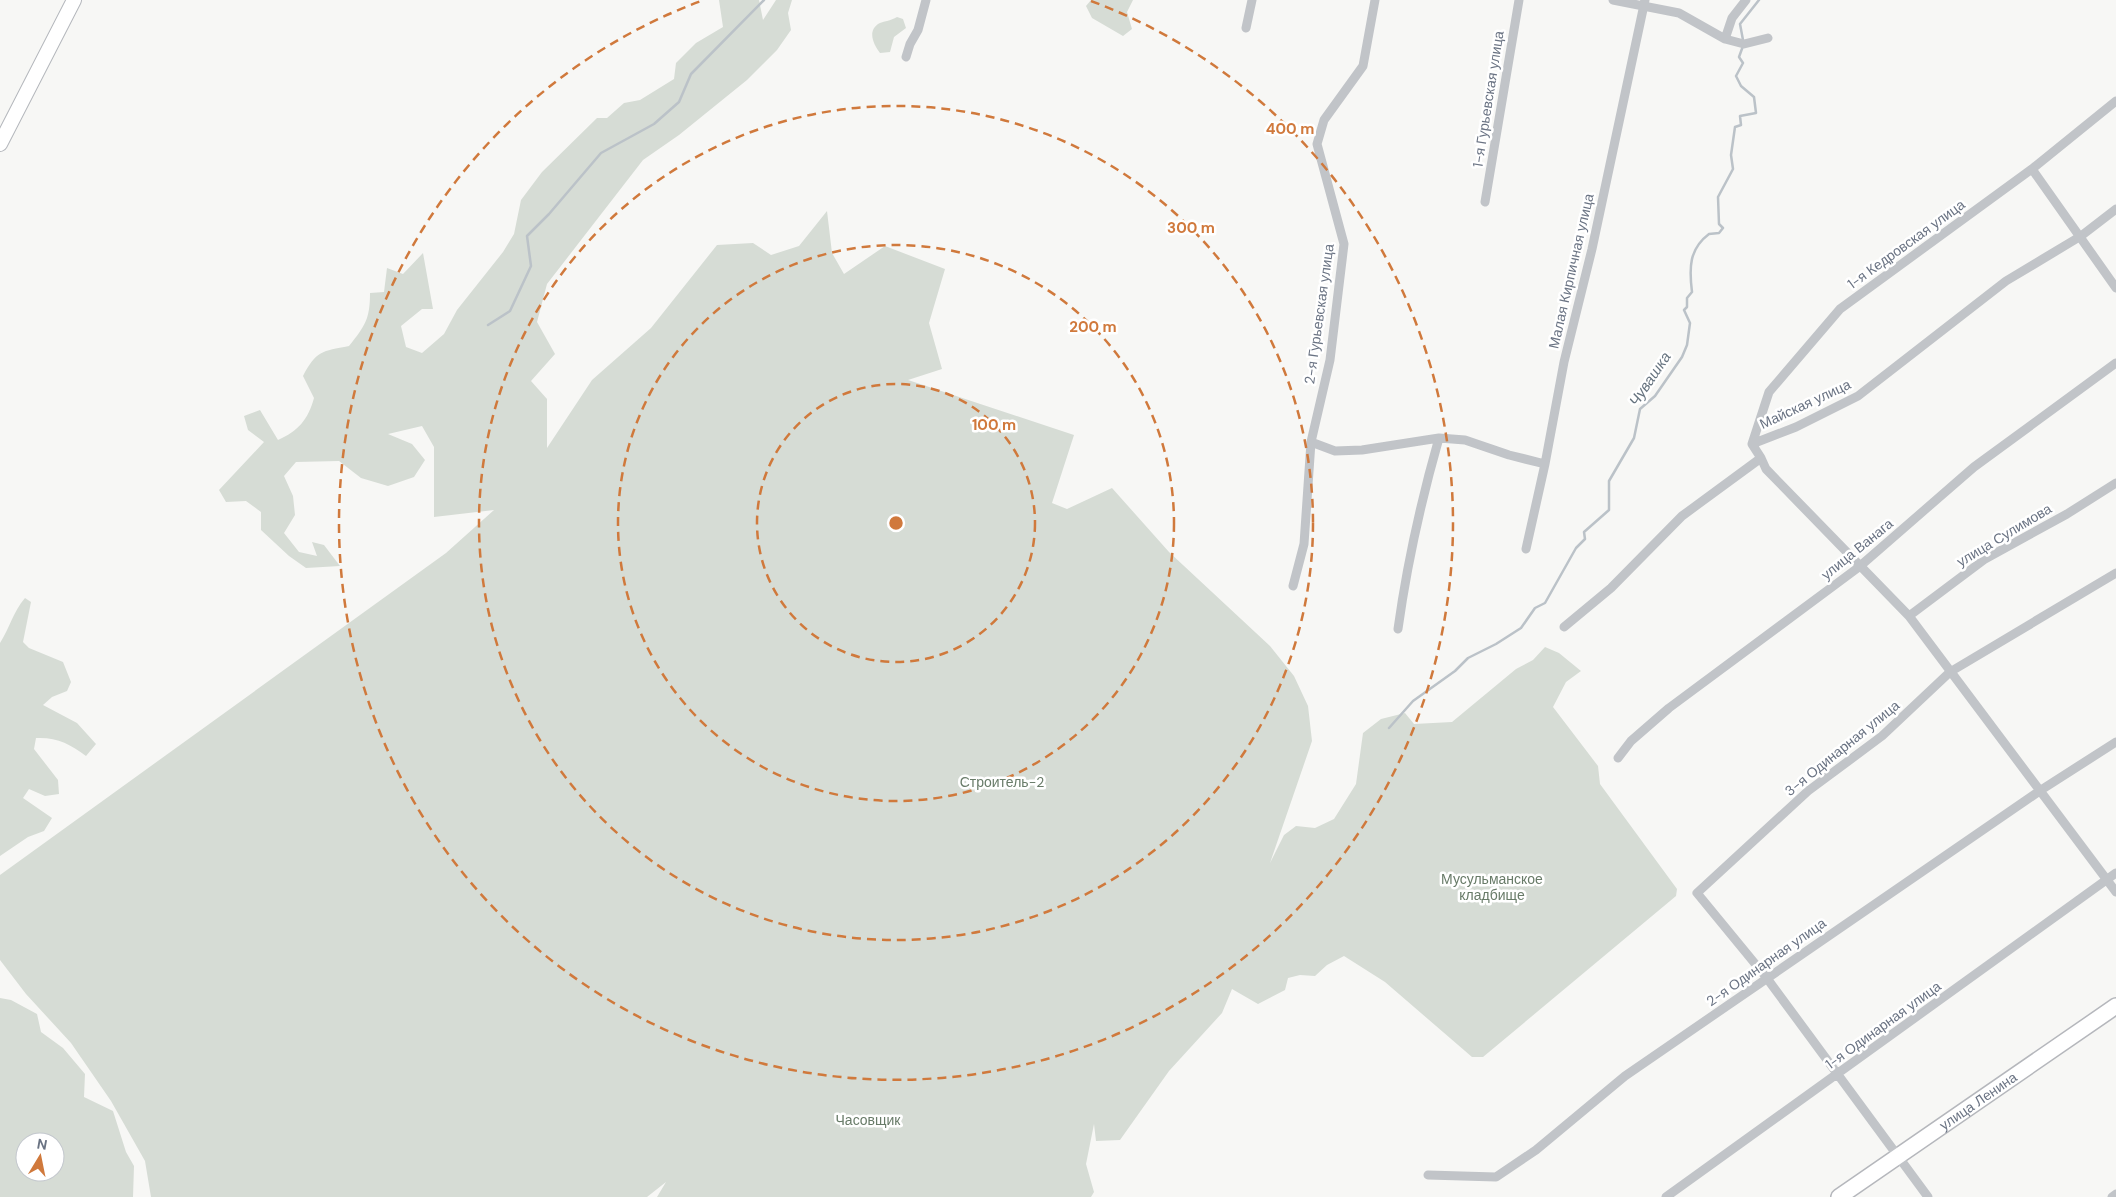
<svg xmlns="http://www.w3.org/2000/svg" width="2116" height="1197" viewBox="0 0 2116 1197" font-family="'DM Sans',sans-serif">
<rect width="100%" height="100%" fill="#f7f7f5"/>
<!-- green -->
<path fill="#d6dcd5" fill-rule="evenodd" d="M719,0H759L763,20L776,0H792L788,13L791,30L777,50L747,80L679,135L643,160L547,284L537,322L555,354L531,381L547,399V448L592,380L651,328L717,245L753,243L771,255L799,246L827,211L832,253L844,274L885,246L945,269L929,323L942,369L908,380L1074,435L1052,503L1067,509L1112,488L1169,552L1270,646L1294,676L1308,706L1312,741L1270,863L1284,835L1296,826L1315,828L1334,819L1356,784L1363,733L1381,719L1405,713L1414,724L1452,722L1516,669L1533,660L1545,647L1559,653L1581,671L1566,682L1553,707L1598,766L1600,784L1677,889L1676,896L1483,1057H1472L1385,982L1344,956L1327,965L1315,976L1300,975L1288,978L1285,990L1258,1004L1232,989L1222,1013L1169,1071L1120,1140L1096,1141L1094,1124L1086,1164L1094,1192L1091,1197H657L666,1182L647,1197H151L145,1161L111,1101L71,1043L26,994L0,960V875L446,553L494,510L434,517V447L422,426L388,434L412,444L425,460L414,477L388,486L361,478L339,461L296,462L284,476L293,496L295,515L284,533L299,552L317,556L312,542L324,545L340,566L306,568L289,556L261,530V512L246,501L226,502L219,490L264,442L248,430L244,416L260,410L278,440C298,431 308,420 314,398L303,376C316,351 322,351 349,346C365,326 370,319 370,293L384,292L387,268L403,274L423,253L433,309H422L401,326L406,347L422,353L444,334L457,310L503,252L514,234L521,200L542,172L597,118H607L624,103L640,100L674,79L676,63L696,43L723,27Z
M1091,0H1133L1127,12L1132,29L1123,36L1092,18L1086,6Z
M897,17L903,19L906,28L894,37L890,52L880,53C874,45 867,32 878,24C883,21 891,21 897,17Z
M25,598L31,602L23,642L29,648L63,662L71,682L67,691L52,697L43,705L77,723L96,744L86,756C70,744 57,737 36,738L34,749L58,780L59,794L45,796L29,789L23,798L52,818L44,831L28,837L0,856V643C10,627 13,612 25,598Z
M0,998L11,1000L37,1014L41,1032L63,1048L85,1074L84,1097L113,1111L126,1152L134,1166L133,1197H0ZM25,1142H55V1172H25Z"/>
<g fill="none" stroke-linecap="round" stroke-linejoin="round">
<!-- stream -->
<path stroke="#bbc2c8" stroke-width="2.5" d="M1743,40L1740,24L1759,0
M488,325L510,311L531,266L527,236L549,214L601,153L654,124L679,102L691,74L764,0
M1389,728L1413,701L1455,671L1468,658L1496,644L1521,628L1535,608L1545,603L1576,548L1585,539L1584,532L1609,510V481L1634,438L1640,409L1655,396L1682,357L1687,345L1690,323L1684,310L1687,307V298L1692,292C1689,268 1689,249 1709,234L1719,233L1723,228L1719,224L1718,197L1733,169L1731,155L1735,127L1741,125L1740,116L1756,113L1754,97L1741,86L1736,76L1743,63L1739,57L1743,46"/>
<!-- secondary casing -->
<g stroke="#b4b7bc" stroke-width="16">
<path id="secondary" d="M0,144L74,0"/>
</g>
<!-- primary casing -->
<g stroke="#b5b7bc" stroke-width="18">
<g id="primary">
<path id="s1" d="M1839,1197L2116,1006"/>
</g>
</g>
<!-- minor -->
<path stroke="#c1c4c8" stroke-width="9" d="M1613,0L1679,13L1725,39L1744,44L1768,38
M1246,28L1252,0
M1725,39L1732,18L1746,0
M906,57L910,44L918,30L926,0
M2032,169L2116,288
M1485,202L1519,0
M1311,442L1335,451L1362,450L1439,438L1465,440L1509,455L1545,464
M1752,444L1769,392L1840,309L2032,169L2116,101
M1761,458L1766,469L1909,616L2116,892
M1526,549L1545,464L1564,362L1592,249L1645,0
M1293,586L1304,544L1311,442L1330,360L1344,244L1317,144L1324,120L1363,66L1375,0
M1909,616L1985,559L2067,514L2116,483
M1564,627L1611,588L1682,516L1761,458L1752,444L1796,427L1858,396L2006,281L2081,236L2116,209
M1398,629C1407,564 1421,501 1439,438
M1618,758L1631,741L1669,708L1859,567L1974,467L2116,363
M1428,1175L1496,1177L1536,1150L1625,1076L2041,790L2116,742
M1666,1197L2116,873
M1928,1197L1766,977L1697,893L1808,791L1882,736L1950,672L2116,573
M2112,1197L2116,1194"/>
<!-- secondary -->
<use href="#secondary" stroke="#fff" stroke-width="14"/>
<!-- primary -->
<use href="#primary" stroke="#fff" stroke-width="15"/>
</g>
<!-- distance rings -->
<g fill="none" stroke="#d0793c" stroke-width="2.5" stroke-dasharray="9 6">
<circle cx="896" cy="523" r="139"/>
<circle cx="896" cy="523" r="278"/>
<circle cx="896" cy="523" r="417"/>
<path d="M1091 1A557 557 0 1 1 701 1"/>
</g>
<g text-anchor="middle" stroke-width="5" stroke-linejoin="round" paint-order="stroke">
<!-- street labels -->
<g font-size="14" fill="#6a7383" stroke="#fff">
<text transform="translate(1488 99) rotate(-81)" y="5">1-я Гурьевская улица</text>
<text transform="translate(1906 244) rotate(-36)" y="5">1-я Кедровская улица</text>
<text transform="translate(1571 271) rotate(-77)" y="5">Малая Кирпичная улица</text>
<text transform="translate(1319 314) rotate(-82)" y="5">2-я Гурьевская улица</text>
<text transform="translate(1805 404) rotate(-25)" y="5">Майская улица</text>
<text transform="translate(2004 535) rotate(-31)" y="5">улица Сулимова</text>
<text transform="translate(1857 549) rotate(-39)" y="5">улица Ванага</text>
<text transform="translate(1842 748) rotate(-39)" y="5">3-я Одинарная улица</text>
<text transform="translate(1766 962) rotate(-35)" y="5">2-я Одинарная улица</text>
<text transform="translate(1883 1025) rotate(-36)" y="5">1-я Одинарная улица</text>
<text dy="5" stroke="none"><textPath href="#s1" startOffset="169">улица Ленина</textPath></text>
</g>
<!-- park labels -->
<g font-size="14" fill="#687b68" stroke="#fff">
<text x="1002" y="787">Строитель-2</text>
<text x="1492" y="884">Мусульманское<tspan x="1492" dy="16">кладбище</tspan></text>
<text x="868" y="1125">Часовщик</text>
</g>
<!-- water labels -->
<g font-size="15" font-style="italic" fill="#66737f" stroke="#fff">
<text transform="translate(1650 379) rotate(-56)" y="5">Чувашка</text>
</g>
</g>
<circle cx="896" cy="523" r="8" fill="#d0793c" stroke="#fff" stroke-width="2.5"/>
<g font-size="15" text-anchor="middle" font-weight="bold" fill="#d0793c" stroke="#fff" stroke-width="5" stroke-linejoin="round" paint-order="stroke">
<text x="1290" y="134">400 m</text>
<text x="1191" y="233">300 m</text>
<text x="1093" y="332">200 m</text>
<text x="994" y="430">100 m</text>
</g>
<!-- north arrow -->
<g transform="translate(40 1157) rotate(10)"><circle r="24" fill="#ffffff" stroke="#c3c7cd"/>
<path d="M0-4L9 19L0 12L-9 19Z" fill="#d0793c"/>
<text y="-8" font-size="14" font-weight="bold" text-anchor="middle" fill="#6a7383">N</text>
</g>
</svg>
